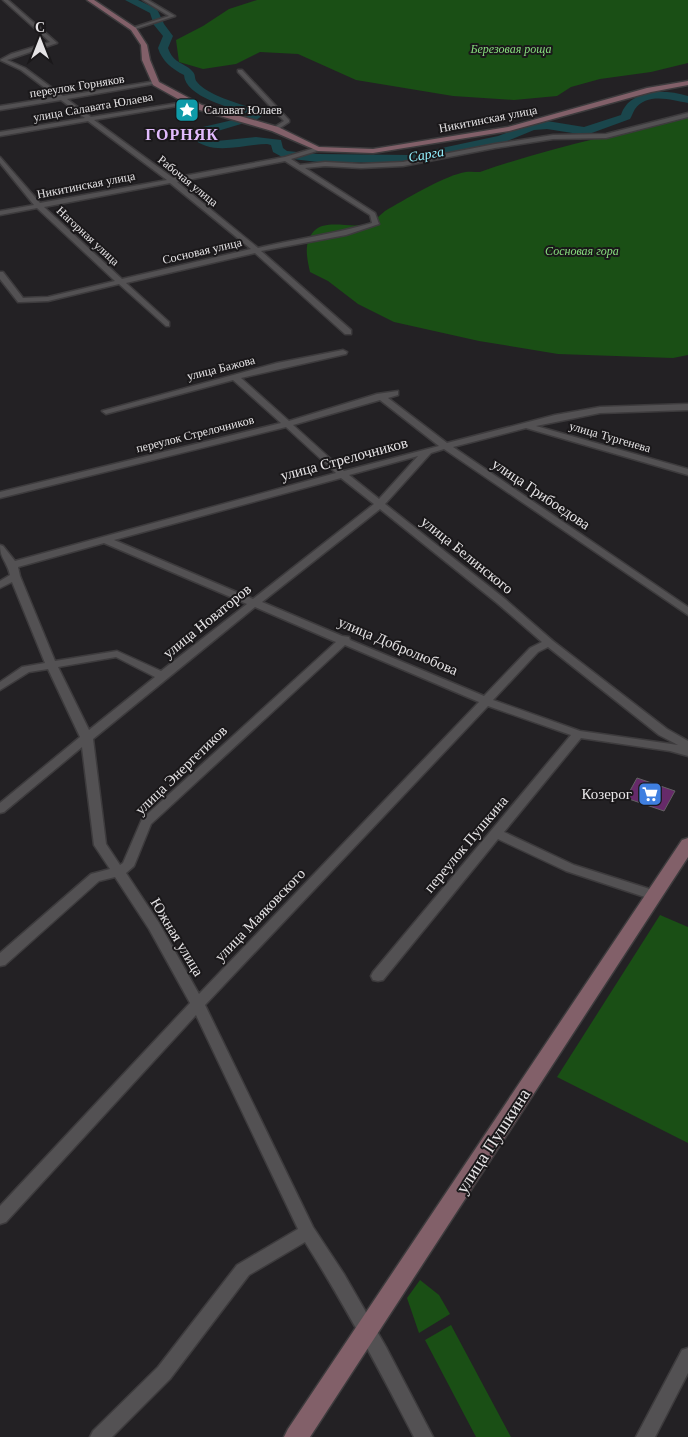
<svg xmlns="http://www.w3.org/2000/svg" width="688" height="1437" viewBox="0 0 688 1437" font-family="Georgia,serif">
<rect width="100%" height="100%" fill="#232124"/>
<!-- green -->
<path fill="#1a4f15" d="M257,0H688V63L651,72L600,79L571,87L557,96L514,100L453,96L356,80L298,54L260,52L236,64L203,69L179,62L176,40L203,26L229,9Z
M688,116V355L673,358L558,354L479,341L394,322L358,304L328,281L310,272C307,258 303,243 314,231C327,218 353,230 370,223C375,220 380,215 385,211C404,200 441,178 461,173C467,171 474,172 480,172C548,148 618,134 688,116Z
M660,915L688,927V1143L557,1077Z
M420,1280L439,1295L450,1314L419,1333L407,1298Z
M451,1325L511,1437H476L425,1340Z"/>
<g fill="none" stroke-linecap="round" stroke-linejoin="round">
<!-- river -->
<path fill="#1a464c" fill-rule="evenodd" d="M125,0H138L157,9L164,24L173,36L168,48C174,65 185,62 193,72C196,75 194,79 197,82C208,96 241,104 258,110L262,115C258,120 252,123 246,121L244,119L249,114C232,108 185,97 184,75C172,69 162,61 158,48L163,36L154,25L150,13Z
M651,92C664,91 676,92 688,96V103C672,100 647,92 635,109C633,112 632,116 630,119L589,134L585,135L547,129L534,130L505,142L409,163L318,162L284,158L273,152L271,145L267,144C244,144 210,157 192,137L203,127L237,119L241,120L243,122L241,124L211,133L206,137L217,141L256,137L281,140L283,148L287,151L318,154L409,155L498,136L532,123L547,121L584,127L621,115C626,100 637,96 651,92Z"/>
</g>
<!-- building -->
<path fill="#662a69" stroke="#636163" d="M637,778L675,791L664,811L626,798Z"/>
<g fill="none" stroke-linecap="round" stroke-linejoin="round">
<!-- street casing -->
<g stroke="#3d3b3d" stroke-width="3">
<path id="street" d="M3,0H8L57,43L7,60L25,68L63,96L156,81L159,83L67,99L91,117L191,101L189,104L94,120L173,178L285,157L318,147L320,148V150L291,159L300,165L325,162L361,164L403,162L495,144L553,135L606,134L688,113V117L606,138L553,139L495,148L403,166L361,168L325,166L305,168L375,213L379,224L346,235L261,251L351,330V334H345L255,253L126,283L169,322V326H166L119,284L48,301L21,302H18L0,279V272H3L23,298L48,297L115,281L37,208L0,215V211L34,205L0,163V157L40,203L167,180L88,121L0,136V132L85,118L61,100L0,110V106L57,97L21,70L0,60L11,54L50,42ZM285,161L370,215L372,223C335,234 296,239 258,248L177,182ZM170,183L251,249L122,279L44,207Z
M143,0H148L175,16L132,30V28L169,16Z
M238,70H242L289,120V122L277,130H273V128L284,121L238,72Z
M343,350L347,352L346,354L241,378L289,421L377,394L398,391V395L388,398L447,443L555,415L600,407L688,404V410L600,413L536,426L688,469V475L526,428L453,447L688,607V615L444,449L431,453L385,504L505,599L553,641L667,729L688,741V756L670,751L581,738L504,832L574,865L659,892L660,895L659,898L654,900L566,871L498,839L383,980L378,981L373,980L371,976L373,972L571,735L488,706L205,1005L313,1227L344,1274L386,1347L433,1437H414C380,1371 345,1305 305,1242L249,1275L170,1379L112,1437H90L93,1431L158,1367L237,1265L298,1229L196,1015L6,1222L0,1224V1206L190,1003L149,929L115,877L99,881L5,965L0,966V953L91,874L110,869L94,845L82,747L4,812L0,813V803L80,737L48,669L29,672L0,690V682L22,667L45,663L12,582L0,588V581L10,575C7,561 0,559 0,545L3,546L15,561L336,473L286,427L0,498V492L281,423L233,380L106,414L102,411L277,363ZM380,400L439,446L344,471L293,425ZM418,456L379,499L349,475ZM341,478L374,504L253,599L114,540ZM380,509L497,603L542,642L530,648L484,696L350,640L349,637L342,636L262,602ZM104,543L247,604L161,671L117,651L55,661L20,576L18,567ZM255,607L336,642L142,819L123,863L120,865L106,844L93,739ZM345,645L479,702L199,994L159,923L126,873L134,866L151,824ZM548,647L659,735L678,745L580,731L493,700L538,652ZM116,657L155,677L89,730L58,667Z
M688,1348V1373L655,1437H636L682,1350Z"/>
</g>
<!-- secondary casing -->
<g stroke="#3d3b3d" stroke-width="3">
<path id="secondary" d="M87,0H94L136,28L147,45L150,60L159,82L202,105L278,127L319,147L373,149L508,127L647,88L688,81V85L651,92L509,131L373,153L318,151L272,131L196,109L153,85L142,60L141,45L131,30Z
M688,838V857L310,1437H284L288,1429L682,840Z"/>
</g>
<!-- street -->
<use href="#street" fill="#535153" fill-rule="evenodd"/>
<!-- secondary -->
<use href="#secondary" fill="#826069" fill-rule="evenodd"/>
</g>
<!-- icons -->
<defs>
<g id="sight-square" transform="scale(1.25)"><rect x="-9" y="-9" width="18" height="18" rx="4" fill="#0f9aa8" stroke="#1a181a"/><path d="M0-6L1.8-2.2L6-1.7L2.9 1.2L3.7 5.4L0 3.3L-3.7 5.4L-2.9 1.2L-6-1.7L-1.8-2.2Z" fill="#fff"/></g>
<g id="supermarket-square" transform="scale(1.25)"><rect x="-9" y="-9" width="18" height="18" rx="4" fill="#3f7fe0" stroke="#1a181a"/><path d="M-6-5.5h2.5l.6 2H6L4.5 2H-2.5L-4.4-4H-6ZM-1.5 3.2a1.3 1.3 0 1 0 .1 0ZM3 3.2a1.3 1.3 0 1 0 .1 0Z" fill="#fff"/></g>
</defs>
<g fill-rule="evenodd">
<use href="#sight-square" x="187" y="110"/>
<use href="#supermarket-square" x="650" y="794"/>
</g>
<g text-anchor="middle" stroke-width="4" stroke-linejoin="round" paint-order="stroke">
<!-- far-park labels -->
<g font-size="12" font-style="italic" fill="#87db7e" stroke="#1a181a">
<text x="511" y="53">Березовая роща</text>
<text x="582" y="255">Сосновая гора</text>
</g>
<!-- far-street labels -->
<g font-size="12" fill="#e6e4e6" stroke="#1a181a">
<text transform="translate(77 86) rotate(-9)" y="4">переулок Горняков</text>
<text transform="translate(93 107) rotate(-10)" y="4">улица Салавата Юлаева</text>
<text transform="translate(488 119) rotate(-11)" y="4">Никитинская улица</text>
<text transform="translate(188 181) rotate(39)" y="4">Рабочая улица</text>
<text transform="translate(86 185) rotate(-11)" y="4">Никитинская улица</text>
<text transform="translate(88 236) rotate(43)" y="4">Нагорная улица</text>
<text transform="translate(202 251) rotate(-13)" y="4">Сосновая улица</text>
<text transform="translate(221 368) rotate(-14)" y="4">улица Бажова</text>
<text transform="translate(195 434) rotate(-14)" y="4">переулок Стрелочников</text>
<text transform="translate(610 437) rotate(16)" y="4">улица Тургенева</text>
</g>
<!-- far-poi labels -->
<g font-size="12" fill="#e6e4e6" stroke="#1a181a" text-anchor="start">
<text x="204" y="114">Салават Юлаев</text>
</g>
<!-- far-water labels -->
<g font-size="14" font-style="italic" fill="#93f0fe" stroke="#1a181a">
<text transform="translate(426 154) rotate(-10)" y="5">Сарга</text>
</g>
<!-- street labels -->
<g font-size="15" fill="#e6e4e6" stroke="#1a181a">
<text transform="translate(344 459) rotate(-15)" y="5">улица Стрелочников</text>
<text transform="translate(541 494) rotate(34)" y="5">улица Грибоедова</text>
<text transform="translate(467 555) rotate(39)" y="5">улица Белинского</text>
<text transform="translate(207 621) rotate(-39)" y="5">улица Новаторов</text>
<text transform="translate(398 646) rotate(23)" y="5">улица Добролюбова</text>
<text transform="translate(181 770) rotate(-44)" y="5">улица Энергетиков</text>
<text transform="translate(466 844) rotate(-50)" y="5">переулок Пушкина</text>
<text transform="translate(260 915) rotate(-46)" y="5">улица Маяковского</text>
<text transform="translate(177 937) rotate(59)" y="5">Южная улица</text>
</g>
<!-- poi labels -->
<g font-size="15" fill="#e6e4e6" stroke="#1a181a" text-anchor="end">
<text x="632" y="799">Козерог</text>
</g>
<!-- far-district labels -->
<g font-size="16" font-weight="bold" letter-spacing="1" fill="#e2bbfe" stroke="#1a181a">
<text x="182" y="140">ГОРНЯК</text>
</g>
<!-- near-street labels -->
<g font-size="18" fill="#e6e4e6" stroke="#1a181a">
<text transform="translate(493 1141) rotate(-57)" y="6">улица Пушкина</text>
</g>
</g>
<!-- north arrow -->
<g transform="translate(40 40)" stroke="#1a181a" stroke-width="4" paint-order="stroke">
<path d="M0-4L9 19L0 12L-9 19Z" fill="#e6e4e6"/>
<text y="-8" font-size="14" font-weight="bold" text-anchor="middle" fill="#e6e4e6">С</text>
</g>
</svg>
